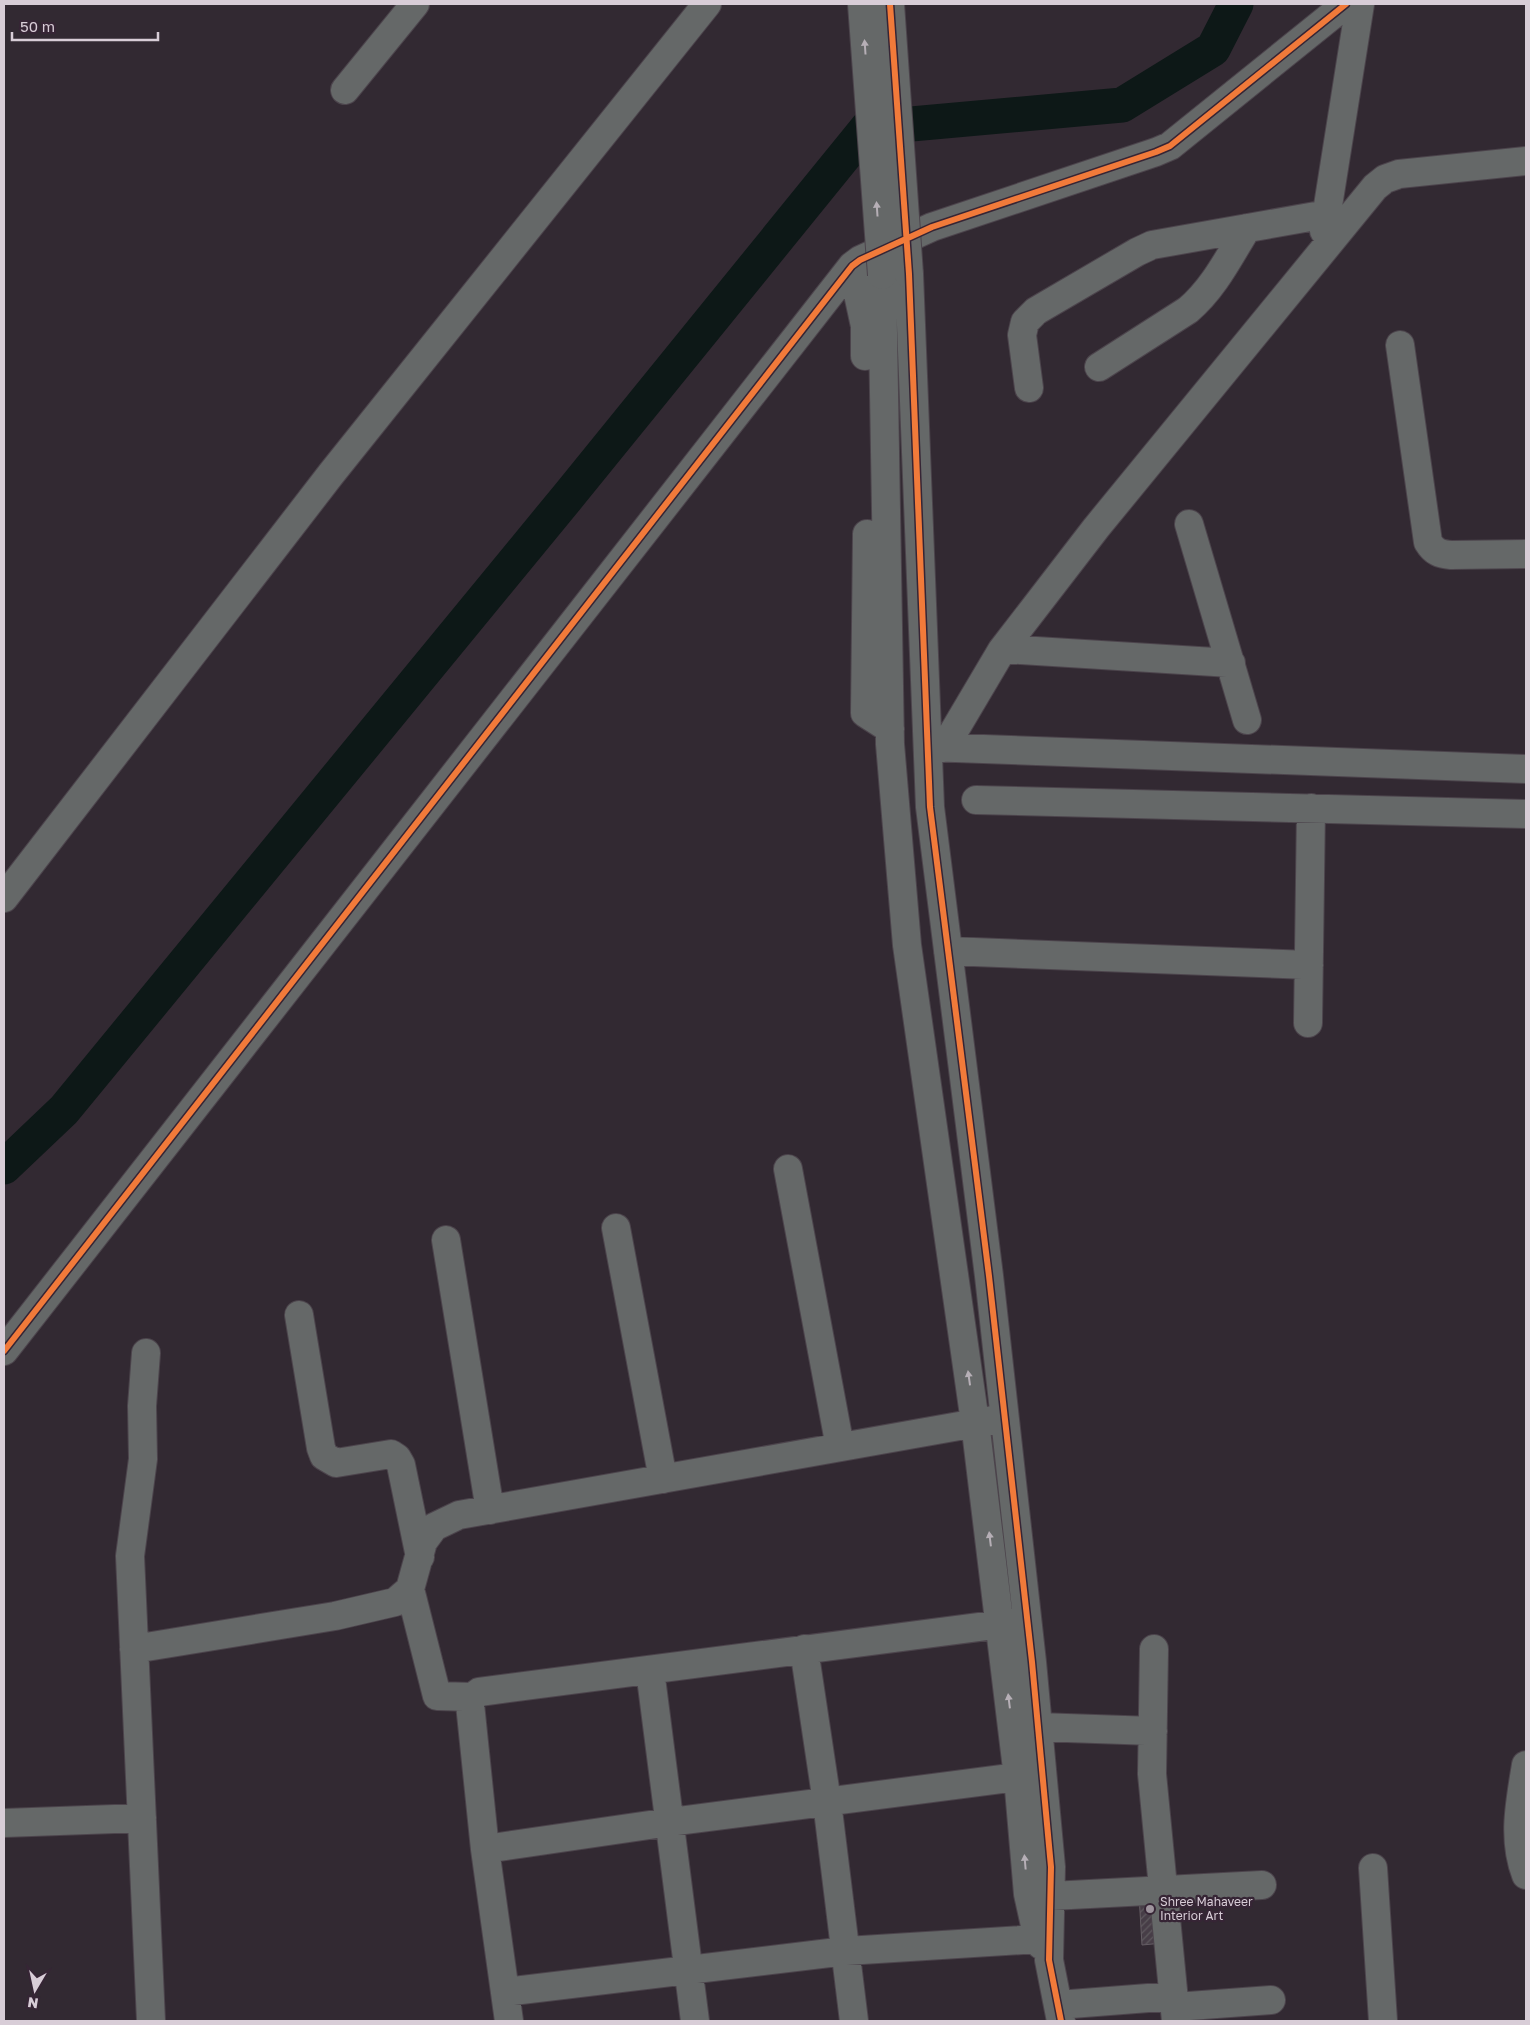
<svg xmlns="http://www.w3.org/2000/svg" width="1530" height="2025" viewBox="0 0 1530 2025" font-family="'Golos Text',sans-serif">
<defs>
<pattern id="building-hatch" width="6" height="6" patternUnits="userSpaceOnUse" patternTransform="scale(1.25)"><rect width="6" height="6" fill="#463e46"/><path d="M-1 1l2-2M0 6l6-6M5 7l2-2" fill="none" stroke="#605960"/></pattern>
<filter id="shadow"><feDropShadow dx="4.5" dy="-4.5" stdDeviation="0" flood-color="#0009"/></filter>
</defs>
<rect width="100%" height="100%" fill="#322932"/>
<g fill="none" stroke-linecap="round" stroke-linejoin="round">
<!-- river -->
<path stroke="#0d1817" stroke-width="35" d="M4,1167L64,1110L570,494L867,128L1122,105L1213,49L1236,4"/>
</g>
<!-- building -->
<path fill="url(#building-hatch)" stroke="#655d64" filter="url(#shadow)" d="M1159,1894L1163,1943L1142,1945L1139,1895Z"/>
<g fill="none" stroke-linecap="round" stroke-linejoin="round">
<!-- minor casing -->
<g stroke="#4c444c" stroke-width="30">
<path id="minor" d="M345,90L415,4
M1324,231L1360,4
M852,266L865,326V356
M909,274L930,807L989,1276L1032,1662L1051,1867L1049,1960L1061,2021
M882,275L890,744L907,945L975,1422L1018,1777L1028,1894L1038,1939L1041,1945
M1400,345L1428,542C1434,552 1440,554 1451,555L1526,554
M1099,367L1188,310C1214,288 1229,257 1247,228
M1029,388L1022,335L1025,322L1036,311L1137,252L1152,245L1327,214
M1189,524L1247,720
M867,534L865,713L890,729
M1003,649L1231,663
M928,747L1526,769
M944,748L1002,650L1096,528L1375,187L1385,179L1399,174L1526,161
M976,800L1526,814
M4,898L331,474L707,4
M948,951L1309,965
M1308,1023L1311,808
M788,1169L840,1447
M616,1228L663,1479
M446,1240L490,1510
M299,1315L321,1448L324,1456L336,1463L391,1454L397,1458L401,1465L420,1557
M4,1351L852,266L860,260L932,227L1156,152L1170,146L1346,4
M146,1353L142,1406L143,1459L130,1556L151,2021
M410,1589L437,1696L473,1697
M134,1649L335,1616L395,1602L410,1589L423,1542L434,1527L459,1515L993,1420
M804,1649L827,1802L854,2021
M1154,1649L1152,1774L1176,2021
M650,1670L695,2021
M1038,1727L1153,1731
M1526,1765C1520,1802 1512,1839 1526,1875
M4,1823L142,1818
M485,1849L670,1822L1018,1777
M1373,1868L1383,2021
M1033,1894L1051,1896L1262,1885
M505,1992L846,1951L1038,1939
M1058,2005L1174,1996
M1175,2007L1271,2000
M509,2021L485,1849L470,1704L473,1697L479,1692L1018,1622"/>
</g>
<!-- minor -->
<use href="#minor" stroke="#656868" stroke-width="28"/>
<!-- minor-bridge casing -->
<g stroke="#4c444c" stroke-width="30" stroke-linecap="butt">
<path id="minor-bridge" d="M862,4L882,275
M890,4L909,274"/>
</g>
<!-- minor-bridge -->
<use href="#minor-bridge" stroke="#656868" stroke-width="28"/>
<!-- cycleway casing -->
<g stroke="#362535" stroke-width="9">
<path id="cycleway" d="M890,4L909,274L930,807L989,1276L1032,1662L1051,1867L1049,1960L1061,2021
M4,1351L852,266L860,260L932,227L1156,152L1170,146L1346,4"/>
</g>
<!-- cycleway -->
<use href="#cycleway" stroke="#f17a3a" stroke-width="6"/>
</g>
<!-- one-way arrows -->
<defs><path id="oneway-solid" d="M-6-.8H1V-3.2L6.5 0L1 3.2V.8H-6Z" transform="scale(1.25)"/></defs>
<g fill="#b6afb6">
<use href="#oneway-solid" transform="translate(865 47) rotate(-94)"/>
<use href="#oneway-solid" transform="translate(877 209) rotate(-94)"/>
<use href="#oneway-solid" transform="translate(969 1378) rotate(-98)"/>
<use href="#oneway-solid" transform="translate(990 1539) rotate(-97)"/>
<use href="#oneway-solid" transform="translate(1009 1701) rotate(-97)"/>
<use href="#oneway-solid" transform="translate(1025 1862) rotate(-95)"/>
</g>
<!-- markers -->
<circle fill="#9e949d" stroke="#362535" stroke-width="2" cx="1150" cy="1909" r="5"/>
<g text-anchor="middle" stroke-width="4.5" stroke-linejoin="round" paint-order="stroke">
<!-- poi labels -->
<g font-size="12" fill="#d8cdd7" stroke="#362535" text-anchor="start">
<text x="1160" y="1906">Shree Mahaveer<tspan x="1160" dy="14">Interior Art</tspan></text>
</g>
</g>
<!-- border -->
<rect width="1530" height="2025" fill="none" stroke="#d8cdd7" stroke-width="10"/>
<!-- north arrow -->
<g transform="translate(35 1990) rotate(189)" stroke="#362535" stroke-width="4" paint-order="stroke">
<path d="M0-4L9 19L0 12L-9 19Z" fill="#d8cdd7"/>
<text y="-8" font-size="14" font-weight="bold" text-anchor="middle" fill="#d8cdd7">N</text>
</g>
<!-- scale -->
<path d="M12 32v8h146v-8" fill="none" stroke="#d8cdd7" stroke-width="2.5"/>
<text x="20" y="32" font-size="15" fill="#d8cdd7" stroke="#362535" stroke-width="4" paint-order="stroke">50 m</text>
</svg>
